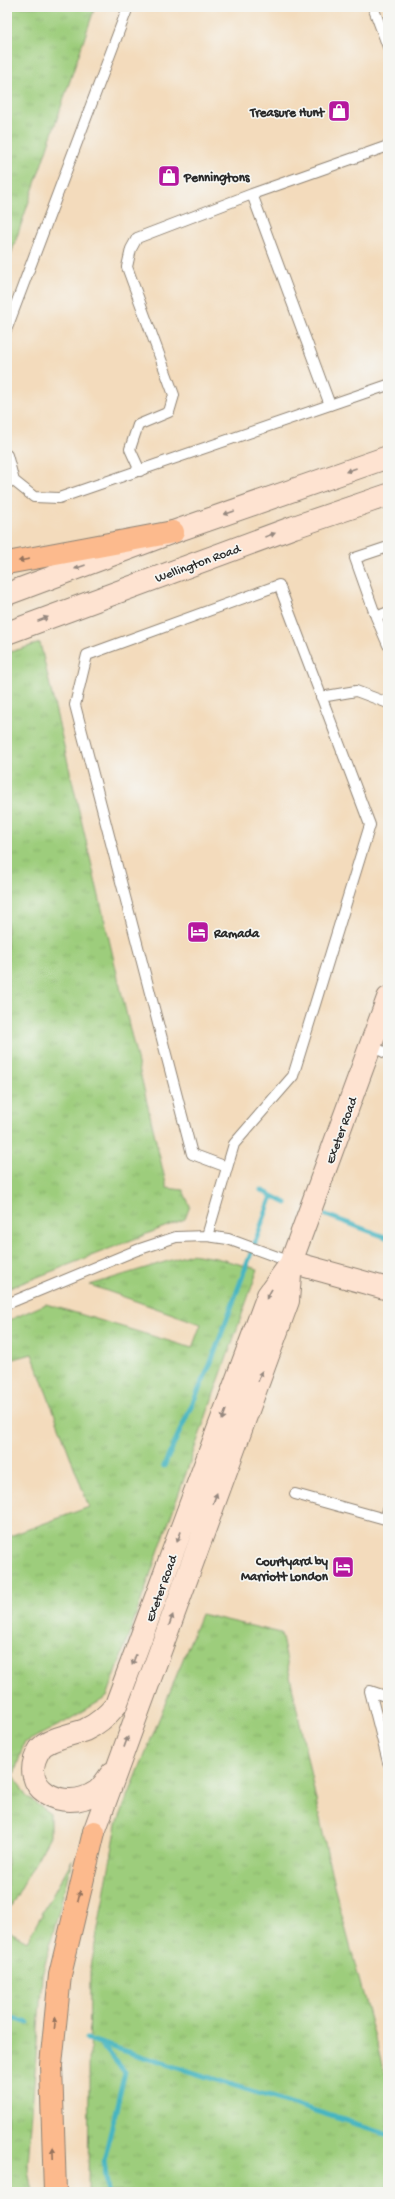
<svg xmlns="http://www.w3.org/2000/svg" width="395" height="2199" viewBox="0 0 395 2199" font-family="'Gochi Hand',sans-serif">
<defs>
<pattern id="grass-tufts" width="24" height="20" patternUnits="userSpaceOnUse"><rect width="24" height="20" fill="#9dcd7c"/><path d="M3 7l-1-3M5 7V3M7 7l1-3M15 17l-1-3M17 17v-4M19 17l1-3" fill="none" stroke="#87b06b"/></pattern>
</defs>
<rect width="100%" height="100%" fill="#f6f6f2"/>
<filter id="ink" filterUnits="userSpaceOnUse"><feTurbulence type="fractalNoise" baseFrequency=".025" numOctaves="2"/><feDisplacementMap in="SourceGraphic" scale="8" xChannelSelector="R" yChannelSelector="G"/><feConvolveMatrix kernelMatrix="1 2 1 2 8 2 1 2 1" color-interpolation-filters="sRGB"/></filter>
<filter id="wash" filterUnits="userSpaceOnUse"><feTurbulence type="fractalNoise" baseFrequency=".012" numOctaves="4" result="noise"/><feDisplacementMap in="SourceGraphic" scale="16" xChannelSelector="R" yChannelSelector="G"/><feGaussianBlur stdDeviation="0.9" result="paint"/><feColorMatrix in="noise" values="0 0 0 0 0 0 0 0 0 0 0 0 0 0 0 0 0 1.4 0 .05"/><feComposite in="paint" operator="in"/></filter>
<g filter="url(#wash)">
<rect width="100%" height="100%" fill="#f3dbbc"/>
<!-- grass -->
<path fill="url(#grass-tufts)" stroke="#647c54" d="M7,7H95L7,266Z
M40,643L167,1188L183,1190L190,1206L185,1219L7,1289V653Z
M191,1254L216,1258L258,1269L107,1697L65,1722L24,1743L14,1775L26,1796L50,1814V1836L7,1913V1537L89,1507L32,1354L7,1361V1321L46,1304L192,1348L201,1324L90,1285Z
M201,1614L281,1633L334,1886L388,2087V2192H88L90,1972L117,1824Z
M72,1860L42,1976L28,2164L33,2192H7V1930L27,1941Z"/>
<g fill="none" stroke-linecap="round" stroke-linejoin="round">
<!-- stream -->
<path stroke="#47b5c1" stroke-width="5" d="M261,1190L286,1203
M326,1215L388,1238
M164,1466L210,1365L272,1196
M7,2016L28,2023
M87,2039L388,2134
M101,2044L125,2072L104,2160L108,2192"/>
</g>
</g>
<g filter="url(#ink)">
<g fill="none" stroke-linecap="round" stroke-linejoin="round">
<!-- lane casing -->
<g stroke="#8f8374" stroke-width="12">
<path id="lane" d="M373,7L388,47
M7,328L128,7
M330,405L252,194L388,146
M7,455L14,481L34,497L59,498L388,385
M140,471L130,449L138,425L169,412L174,395L127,267L131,249L137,238L252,194
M388,547L355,558L376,617L388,612
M376,617L388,645
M321,697L356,691L388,703
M371,1046L388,1054
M207,1236L234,1144L293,1076L370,825L279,585L87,655L75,705L192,1154L227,1167
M7,1304L137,1250L176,1237L207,1236L228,1239L291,1262
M295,1494L385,1519L388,1510
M388,1697L370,1691L388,1762"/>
</g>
<!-- secondary casing -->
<g stroke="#8f8374" stroke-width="24">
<path id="secondary" d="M7,594L173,532L388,457
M7,633L294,527L388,495
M291,1262L388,1289
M112,1773C107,1779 102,1788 96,1792C64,1814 15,1788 40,1749C47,1739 74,1734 85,1730C98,1724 107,1716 116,1705L268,1295L291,1263
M94,1832L288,1301L291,1262L388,998"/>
</g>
<!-- highway casing -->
<g stroke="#8f8374" stroke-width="24">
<path id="highway" d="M7,563L173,532
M55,2192L51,2065L60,1975L94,1832"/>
</g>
<!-- lane -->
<use href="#lane" stroke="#fff" stroke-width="10"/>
<!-- secondary -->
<use href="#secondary" stroke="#fee3d1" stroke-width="22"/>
<!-- highway -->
<use href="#highway" stroke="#fcba8d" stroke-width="22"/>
</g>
<!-- one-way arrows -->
<defs><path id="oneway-solid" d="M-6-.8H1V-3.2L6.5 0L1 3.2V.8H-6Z"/></defs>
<g fill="#94877e">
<use href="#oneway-solid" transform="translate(351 470) rotate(160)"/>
<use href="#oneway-solid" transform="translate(229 513) rotate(161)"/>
<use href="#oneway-solid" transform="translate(270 535) rotate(-20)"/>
<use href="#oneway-solid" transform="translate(80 567) rotate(160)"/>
<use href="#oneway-solid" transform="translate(43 619) rotate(-21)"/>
<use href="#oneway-solid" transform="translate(269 1294) rotate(120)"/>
<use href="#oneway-solid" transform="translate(260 1376) rotate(-70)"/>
<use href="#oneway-solid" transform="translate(224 1415) rotate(110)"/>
<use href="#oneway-solid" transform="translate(215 1498) rotate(-70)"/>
<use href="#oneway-solid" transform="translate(179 1537) rotate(110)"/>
<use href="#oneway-solid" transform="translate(171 1620) rotate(-70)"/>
<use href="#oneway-solid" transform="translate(134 1660) rotate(110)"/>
<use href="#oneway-solid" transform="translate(126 1742) rotate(-70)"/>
</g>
<g fill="#94725c">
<use href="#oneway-solid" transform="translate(24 560) rotate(170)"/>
<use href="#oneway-solid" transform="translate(79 1896) rotate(-76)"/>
<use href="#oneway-solid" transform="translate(55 2023) rotate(-84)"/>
<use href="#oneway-solid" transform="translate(53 2153) rotate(-92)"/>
</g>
</g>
<!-- icons -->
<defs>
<g id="shop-square" transform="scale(1.15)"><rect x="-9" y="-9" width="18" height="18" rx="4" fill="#b5179e" stroke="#f6f6f2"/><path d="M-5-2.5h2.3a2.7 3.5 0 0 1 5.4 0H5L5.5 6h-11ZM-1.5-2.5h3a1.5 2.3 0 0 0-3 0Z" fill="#fff"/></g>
<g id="hotel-square" transform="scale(1.15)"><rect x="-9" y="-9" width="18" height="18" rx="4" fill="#b5179e" stroke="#f6f6f2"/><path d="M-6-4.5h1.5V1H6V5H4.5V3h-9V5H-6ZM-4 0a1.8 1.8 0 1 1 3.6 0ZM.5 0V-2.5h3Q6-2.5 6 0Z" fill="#fff"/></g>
</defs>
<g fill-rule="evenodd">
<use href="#shop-square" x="339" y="111"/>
<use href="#shop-square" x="169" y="176"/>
<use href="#hotel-square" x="198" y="932"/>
<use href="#hotel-square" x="343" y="1567"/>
</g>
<g text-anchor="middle" stroke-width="3.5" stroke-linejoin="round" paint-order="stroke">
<!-- poi labels -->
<g font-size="13" font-weight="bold" fill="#2b2b2b" stroke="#f6f6f2" text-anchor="end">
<text x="324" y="116">Treasure Hunt</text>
<text x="184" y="181" text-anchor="start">Penningtons</text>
<text x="214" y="937" text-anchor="start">Ramada</text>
<text x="328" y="1565">Courtyard by<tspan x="328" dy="15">Marriott London</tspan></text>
</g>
<!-- street labels -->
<g font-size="13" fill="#2b2b2b" stroke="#f6f6f2">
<text transform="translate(197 562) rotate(-20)" y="5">Wellington Road</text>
<text transform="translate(340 1130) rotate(-70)" y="5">Exeter Road</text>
<text transform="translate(160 1588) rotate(-70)" y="5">Exeter Road</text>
</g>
</g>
<!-- margin -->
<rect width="395" height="2199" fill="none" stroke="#f6f6f2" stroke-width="24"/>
</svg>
